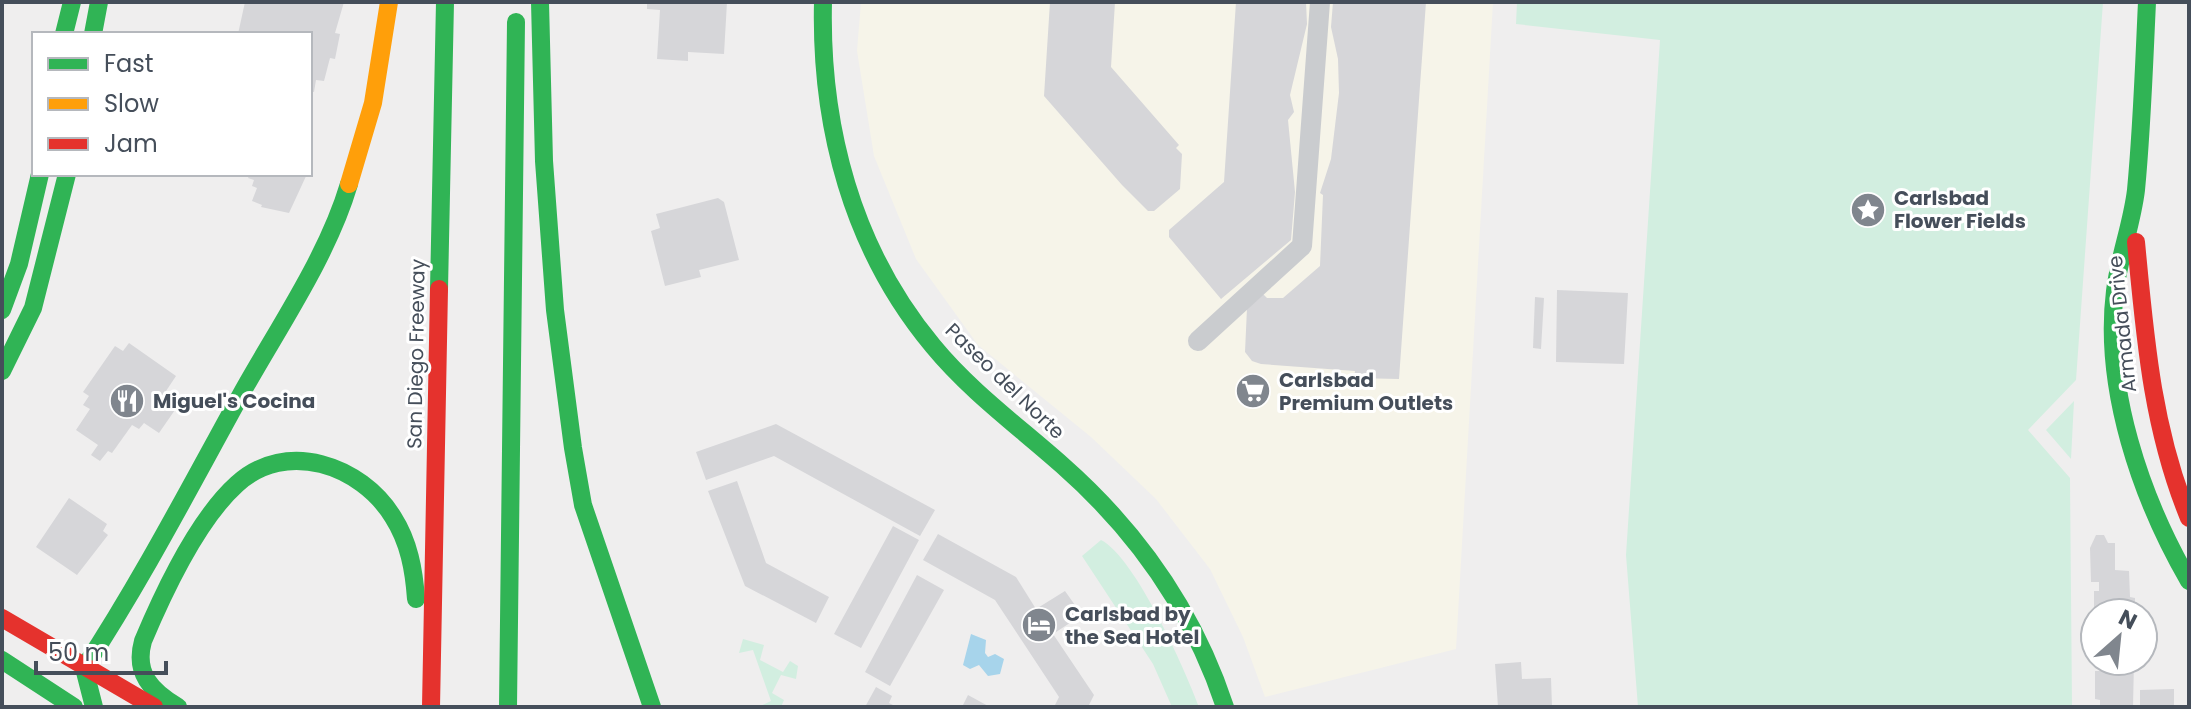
<svg xmlns="http://www.w3.org/2000/svg" width="2191" height="709" viewBox="0 0 2191 709" font-family="Poppins,sans-serif">
<rect width="100%" height="100%" fill="#efeeee"/>
<!-- commercial -->
<path fill="#f6f4e9" d="M861,2H1493L1456,649L1265,697L1243,637L1210,569L1156,499L1091,437L978,345L916,259L874,156L857,51Z"/>
<!-- green -->
<path fill="#d2eee0" d="M1517,2H2103L2076,380L2028,430L2070,478L2072,707H1638L1626,555L1660,40L1516,24Z
M2074,401L2071,459L2046,430Z
M1101,540C1135,557 1185,669 1199,707H1172L1153,664L1082,556Z
M743,639L764,645L760,660L783,672L790,661L798,666L796,679L781,675L772,693L784,700L781,707H758L771,701L753,650L739,653Z"/>
<!-- water -->
<path fill="#a7d4eb" d="M971,634L986,640L985,653L988,657L995,654L1004,659L1000,674L988,676L979,665L970,669L963,665Z"/>
<!-- building -->
<path fill="#d6d6d9" d="M245,2H344L335,33L340,34L335,59L330,58L324,81L316,80L314,92L310,91V34H238Z
M647,2H727L724,54L688,52V61L657,59L660,10L647,9Z
M1050,2H1115L1111,67L1179,145L1176,148L1182,154L1180,189L1154,211H1148L1122,185L1044,96Z
M1236,2H1306L1307,24L1290,95L1294,112L1288,120L1295,192L1291,240L1221,299L1169,237V230L1224,182Z
M1333,2H1426L1399,379L1354,378L1355,371L1261,364L1252,361L1245,352L1247,308L1263,294L1267,298H1283L1320,266L1323,195L1320,193L1331,159L1339,93L1338,59L1331,27Z
M250,174H307L289,213L261,207L262,205L252,201L257,188L252,186L254,180L248,178Z
M718,198L724,202L739,260L699,270L701,277L665,286L651,231L660,228L656,214Z
M1557,290L1628,293L1624,364L1556,362Z
M1535,297L1544,298L1541,349L1533,348Z
M129,343L176,376L162,397L177,407L159,433L144,423L139,429L132,425L112,453L108,451L100,461L91,455L98,445L76,430L90,409L83,405L89,396L83,392L115,346L123,351Z
M776,424L935,510L920,536L774,456L706,480L696,452Z
M737,481L766,563L829,597L816,623L745,586L708,491Z
M69,498L107,524L103,531L108,535L77,575L36,547Z
M893,526L919,540L861,648L834,634Z
M938,534L1016,577L1036,609L1065,591L1082,615L1053,634L1094,695L1088,707H1054L1059,697L995,600L923,560Z
M2096,535H2104L2108,543H2115V570L2129,571L2130,597L2135,598V613H2094V591H2099V582H2091L2090,548Z
M917,575L944,590L890,686L865,672Z
M2095,661H2134L2133,707H2100V700L2095,699V671H2100V664L2095,665Z
M1521,662L1522,679L1551,678L1552,707H1498L1495,664Z
M876,687L892,696L889,703L897,707H865Z
M2174,689V707H2140V690Z
M968,695L990,707H962Z"/>
<g fill="none" stroke-linecap="round" stroke-linejoin="round">
<!-- street -->
<path stroke="#cacccf" stroke-width="20" d="M1198,341L1302,246L1320,2"/>
<!-- fast -->
<path stroke="#30b455" stroke-width="18" d="M540,2L544,161L555,310L573,448L583,505L652,707
M823,2C820,126 852,249 933,346C970,391 1018,426 1062,465C1138,532 1193,610 1225,707
M2147,2C2144,65 2142,128 2136,190C2132,224 2119,257 2115,291C2103,388 2141,498 2189,581
M64,34L72,2
M93,34L99,2
M439,289L445,2
M2,310L19,264L40,174
M2,371L33,308L67,174
M2,660L74,707
M94,707L84,668C143,578 192,483 244,389C280,325 328,255 349,184
M178,707C151,691 134,673 143,641C164,591 197,520 237,484C286,439 361,465 393,517C409,542 414,570 416,599
M508,707L516,22"/>
<!-- slow -->
<path stroke="#ff9f0a" stroke-width="18" d="M349,184L373,103L389,2"/>
<!-- jam -->
<path stroke="#e5322d" stroke-width="18" d="M2136,242C2145,337 2152,428 2189,518
M2,618L154,707
M431,707L439,289"/>
</g>
<!-- icons -->
<defs>
<g id="sight-disc" transform="scale(1.8)"><circle r="9.5" fill="#80868e" stroke="#fff"/><path d="M0-6L1.8-2.2L6-1.7L2.9 1.2L3.7 5.4L0 3.3L-3.7 5.4L-2.9 1.2L-6-1.7L-1.8-2.2Z" fill="#fff"/></g>
<g id="supermarket-disc" transform="scale(1.8)"><circle r="9.5" fill="#80868e" stroke="#fff"/><path d="M-6-5.5h2.5l.6 2H6L4.5 2H-2.5L-4.4-4H-6ZM-1.5 3.2a1.3 1.3 0 1 0 .1 0ZM3 3.2a1.3 1.3 0 1 0 .1 0Z" fill="#fff"/></g>
<g id="restaurant-disc" transform="scale(1.8)"><circle r="9.5" fill="#80868e" stroke="#fff"/><path d="M-5-6h1v4h1v-4h1v4h1v-4h1v5L-1.5 .5V6h-2V.5L-5-1ZM5-6V6H3V1.5H1.5Q1.5-4 5-6Z" fill="#fff"/></g>
<g id="hotel-disc" transform="scale(1.8)"><circle r="9.5" fill="#80868e" stroke="#fff"/><path d="M-6-4.5h1.5V1H6V5H4.5V3h-9V5H-6ZM-4 0a1.8 1.8 0 1 1 3.6 0ZM.5 0V-2.5h3Q6-2.5 6 0Z" fill="#fff"/></g>
</defs>
<g fill-rule="evenodd">
<use href="#sight-disc" x="1868" y="210"/>
<use href="#supermarket-disc" x="1253" y="391"/>
<use href="#restaurant-disc" x="127" y="401"/>
<use href="#hotel-disc" x="1039" y="625"/>
</g>
<g text-anchor="middle" stroke-width="6" stroke-linejoin="round" paint-order="stroke">
<!-- poi labels -->
<g font-size="20" font-weight="bold" fill="#454e5a" stroke="#fff" text-anchor="start">
<text x="1894" y="205">Carlsbad<tspan x="1894" dy="23">Flower Fields</tspan></text>
<text x="1279" y="387">Carlsbad<tspan x="1279" dy="23">Premium Outlets</tspan></text>
<text x="153" y="408">Miguel's Cocina</text>
<text x="1065" y="621">Carlsbad by<tspan x="1065" dy="23">the Sea Hotel</tspan></text>
</g>
<!-- street labels -->
<g font-size="20" fill="#454e5a" stroke="#fff">
<text transform="translate(2122 324) rotate(-96)" y="7">Armada Drive</text>
<text transform="translate(416 354) rotate(-89)" y="7">San Diego Freeway</text>
<text transform="translate(1005 381) rotate(44)" y="7">Paseo del Norte</text>
</g>
</g>
<!-- border -->
<rect width="2191" height="709" fill="none" stroke="#454e5a" stroke-width="8"/>
<!-- legend -->
<rect x="32" y="32" width="280" height="144" fill="#ffffff" stroke="#b5b8bd" stroke-width="2"/>
<rect x="48" y="58" width="40" height="12" fill="#30b455" stroke="#b5b8bd" stroke-width="2"/>
<text x="104" y="72" font-size="24" fill="#454e5a">Fast</text>
<rect x="48" y="98" width="40" height="12" fill="#ff9f0a" stroke="#b5b8bd" stroke-width="2"/>
<text x="104" y="112" font-size="24" fill="#454e5a">Slow</text>
<rect x="48" y="138" width="40" height="12" fill="#e5322d" stroke="#b5b8bd" stroke-width="2"/>
<text x="104" y="152" font-size="24" fill="#454e5a">Jam</text>
<!-- north arrow -->
<g transform="translate(2119 637) rotate(27)"><circle r="38" fill="#ffffff" stroke="#b5b8bd" stroke-width="2"/>
<path d="M0-6L14 30L0 20L-14 30Z" fill="#80868e"/>
<text y="-12" font-size="22" font-weight="bold" text-anchor="middle" fill="#454e5a">N</text>
</g>
<!-- scale -->
<path d="M36 661v12h130v-12" fill="none" stroke="#454e5a" stroke-width="4"/>
<text x="48" y="661" font-size="24" fill="#454e5a" stroke="#ffffff" stroke-width="6" paint-order="stroke">50 m</text>
</svg>
